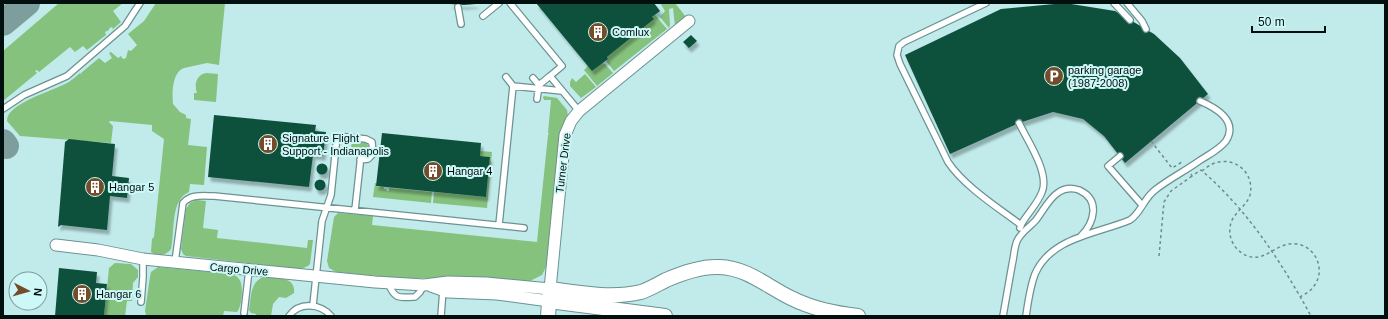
<svg xmlns="http://www.w3.org/2000/svg" width="1388" height="319" viewBox="0 0 1388 319" font-family="Helvetica,sans-serif">
<defs>
<filter id="shadow"><feDropShadow dx="2.5" dy="4.5" stdDeviation="1" flood-color="#0004"/></filter>
</defs>
<rect width="100%" height="100%" fill="#c1eaea"/>
<!-- green -->
<path fill="#85c27d" d="M59,3H123L113,11L121,22L112,30L113,28L111,27L109,29V30L105,32L106,35L87,50L83,46L75,52L70,47L39,72L37,70L35,71L37,73L3,101V51Z
M156,3H225L219,65L207,63L184,68C172,72 172,94 173,104L180,112L186,115V118L191,119L188,145L207,147L204,185L190,184L189,192C170,200 175,232 171,249C166,256 157,257 151,252L152,239L154,237L164,139L152,131V125L110,121L109,122L113,126L111,143L20,136L7,121C6,104 52,91 65,84C70,82 75,77 80,73L82,75L81,73L99,58L105,63L112,58L109,53L111,52L118,58L121,56L123,59L126,58L128,50L131,51L137,45L128,34L144,21Z
M660,3H675L686,17L675,26L673,8L669,9L670,25L669,28L660,17L665,11Z
M655,15L667,29L614,71L606,61L608,59L607,57L653,19L652,17Z
M602,63L605,64L613,73L597,86L584,70L588,66L592,71Z
M206,73L218,74L216,102L194,100V93H197C194,85 196,75 206,73Z
M585,74L596,87L581,98L570,86V82L572,78L576,82Z
M544,96L557,98L567,110L568,116L560,136L547,265L542,275L528,282L466,278H400L336,272L329,268L327,261L334,217L338,213L373,216L372,225L537,242L548,135L549,134L548,133L551,100H544L543,97Z
M352,141H364L367,143L370,151L351,149Z
M480,151L492,152L487,208L433,203L434,192L486,197L490,157L480,156Z
M375,183H377V187H384V189H386L387,191H389V188L432,192L431,203L373,197Z
M196,200L206,201L203,228L218,230L217,238L307,248L308,240H313L310,264L308,266L301,269L186,256L183,254L181,249L186,209L190,203Z
M115,263L131,264L138,270V277L133,283L132,301H127L125,316H104L109,268Z
M158,267L231,274C234,275 237,276 239,279C244,284 242,307 237,312L224,311L223,316L146,315L145,311L150,277L151,272Z
M264,277C276,278 296,276 294,293L286,298L279,297L273,304L271,316H256V314L251,313L249,310C251,298 250,281 264,277Z"/>
<g fill="none" stroke-linecap="round" stroke-linejoin="round">
<!-- taxiway -->
<path stroke="#7e9e9e" stroke-width="26" d="M3,23L27,3
M3,142L6,146"/>
</g>
<!-- building -->
<path fill="#0c513e" filter="url(#shadow)" d="M450,3H475L476,4L464,5L450,4Z
M536,3H654L660,11L652,17L654,19L607,57L608,59L592,71Z
M1065,3L1115,11L1154,34L1180,58L1208,94L1125,163L1104,136L1083,119L1053,112L1019,123L950,154L905,55L1001,9Z
M691,35L697,41L689,48L683,42Z
M214,115L316,125L315,131L326,132L323,156L313,155L309,187L208,177Z
M382,133L481,143L480,156L490,157L486,197L376,186Z
M69,139L115,144L112,176L129,178L127,198L110,196L107,230L61,225L58,227L65,142Z
M316.5 169a5.5 5.5 0 1 1 11 0a5.5 5.5 0 1 1-11 0Z
M314.5 185a5.5 5.5 0 1 1 11 0a5.5 5.5 0 1 1-11 0Z
M59,268L97,272L96,283L107,284L104,316H55Z"/>
<g fill="none" stroke-linecap="round" stroke-linejoin="round">
<!-- service casing -->
<g stroke="#6c9292" stroke-width="8">
<path id="service" d="M510,3L562,66L550,76L579,111
M986,3L904,42L899,46L897,55L900,64L948,162C964,186 997,207 1021,225
M1114,3L1130,20
M1127,3L1142,21L1146,29
M458,7L461,24
M483,16L499,3
M533,78L539,85L537,99
M539,85L550,76
M513,86L562,91
M3,109L24,95L67,76L125,26L140,3
M1019,123C1027,140 1050,173 1042,192C1038,203 1028,213 1022,223L1020,228
M1120,156L1108,166L1142,205
M355,210L361,155
M499,225L513,86L506,77
M175,262L183,203C191,194 202,196 214,196L524,228
M388,282C394,299 398,298 415,297L420,292L424,285
M141,302L143,277V259
M313,305L322,221L331,195L337,136L366,139L372,142L373,154L368,159L360,160
M244,313L249,270
M289,316C299,302 320,303 331,316
M441,316L443,290
M1003,316C1006,299 1009,282 1012,265C1014,257 1014,248 1017,241C1021,232 1030,227 1036,220C1043,211 1049,198 1059,192C1065,188 1073,188 1079,190C1101,200 1094,223 1081,236
M1026,316C1028,302 1030,287 1035,274C1051,237 1097,234 1130,220C1141,213 1144,198 1155,190C1169,179 1185,171 1199,161C1208,155 1219,150 1226,141C1239,120 1214,107 1200,101"/>
</g>
<!-- minor casing -->
<g stroke="#6c9292" stroke-width="13">
<path id="minor" d="M56,245L98,250L143,259L375,282L424,285L448,282L486,283L550,289L565,135L571,121L579,111L689,21
M431,286L448,292L497,294L549,301"/>
</g>
<!-- tertiary casing -->
<g stroke="#6c9292" stroke-width="16">
<path id="tertiary" d="M549,301L665,316
M548,316L550,289C579,293 612,299 641,292C650,289 658,284 666,280C682,273 701,266 719,267C748,268 766,286 791,298C813,309 834,313 858,316"/>
</g>
<!-- path -->
<path stroke="#6e8b8b" stroke-width="1.5" stroke-dasharray="3 3" stroke-linecap="butt" d="M1151,141L1172,168L1182,162L1183,163
M1202,171C1206,168 1211,164 1215,163C1236,156 1255,174 1250,195C1246,208 1231,213 1230,228C1229,236 1232,244 1238,250C1262,271 1274,240 1297,244C1316,247 1326,270 1314,286C1311,291 1305,294 1300,297
M1191,174L1192,176L1201,170C1247,209 1282,263 1311,316
M1159,256L1164,202L1171,191L1192,176"/>
<!-- service -->
<use href="#service" stroke="#fff" stroke-width="5.5"/>
<!-- minor -->
<use href="#minor" stroke="#fff" stroke-width="11"/>
<!-- tertiary -->
<use href="#tertiary" stroke="#fff" stroke-width="14"/>
</g>
<!-- icons -->
<defs>
<g id="building-disc" transform="scale(1)"><circle r="9.5" fill="#734c2a" stroke="#cef8f7"/><path d="M-4-6H4V6H1V3H-1V6H-4ZM-2.5-4.3h1.7v1.8h-1.7ZM.8-4.3h1.7v1.8H.8ZM-2.5-1h1.7V.8h-1.7ZM.8-1h1.7V.8H.8Z" fill="#fff"/></g>
<g id="parking-disc" transform="scale(1)"><circle r="9.5" fill="#734c2a" stroke="#cef8f7"/><path d="M-3.5-5.5H1a3.5 3.5 0 0 1 0 7H-1V5.5H-3.5ZM-1-3.4V-.6H.8a1.4 1.4 0 0 0 0-2.8Z" fill="#fff"/></g>
</defs>
<g fill-rule="evenodd">
<use href="#building-disc" x="598" y="32"/>
<use href="#parking-disc" x="1054" y="76"/>
<use href="#building-disc" x="268" y="144"/>
<use href="#building-disc" x="433" y="171"/>
<use href="#building-disc" x="95" y="187"/>
<use href="#building-disc" x="82" y="294"/>
</g>
<g text-anchor="middle" stroke-width="4" stroke-linejoin="round" paint-order="stroke">
<!-- poi labels -->
<g font-size="11" fill="#020f0f" stroke="#cef8f7" text-anchor="start">
<text x="612" y="36">Comlux</text>
<text x="1068" y="74">parking garage<tspan x="1068" dy="13">(1987-2008)</tspan></text>
<text x="282" y="142">Signature Flight<tspan x="282" dy="13">Support - Indianapolis</tspan></text>
<text x="447" y="175">Hangar 4</text>
<text x="109" y="191">Hangar 5</text>
<text x="96" y="298">Hangar 6</text>
</g>
<!-- street labels -->
<g font-size="11" fill="#020f0f" stroke="#cef8f7">
<text transform="translate(563 163) rotate(-83)" y="4">Turner Drive</text>
<text transform="translate(239 269) rotate(5)" y="4">Cargo Drive</text>
</g>
</g>
<!-- border -->
<rect width="1388" height="319" fill="none" stroke="#020f0f" stroke-width="8"/>
<!-- north arrow -->
<g transform="translate(28 291) rotate(96)"><circle r="19" fill="#cef8f7" stroke="#7c9b9a"/>
<path d="M0-3L7 15L0 10L-7 15Z" fill="#734c2a"/>
<text y="-6" font-size="11" font-weight="bold" text-anchor="middle" fill="#020f0f">N</text>
</g>
<!-- scale -->
<path d="M1252 26v6h73v-6" fill="none" stroke="#020f0f" stroke-width="2"/>
<text x="1258" y="26" font-size="12" fill="#020f0f" stroke="#cef8f7" stroke-width="3" paint-order="stroke">50 m</text>
</svg>
